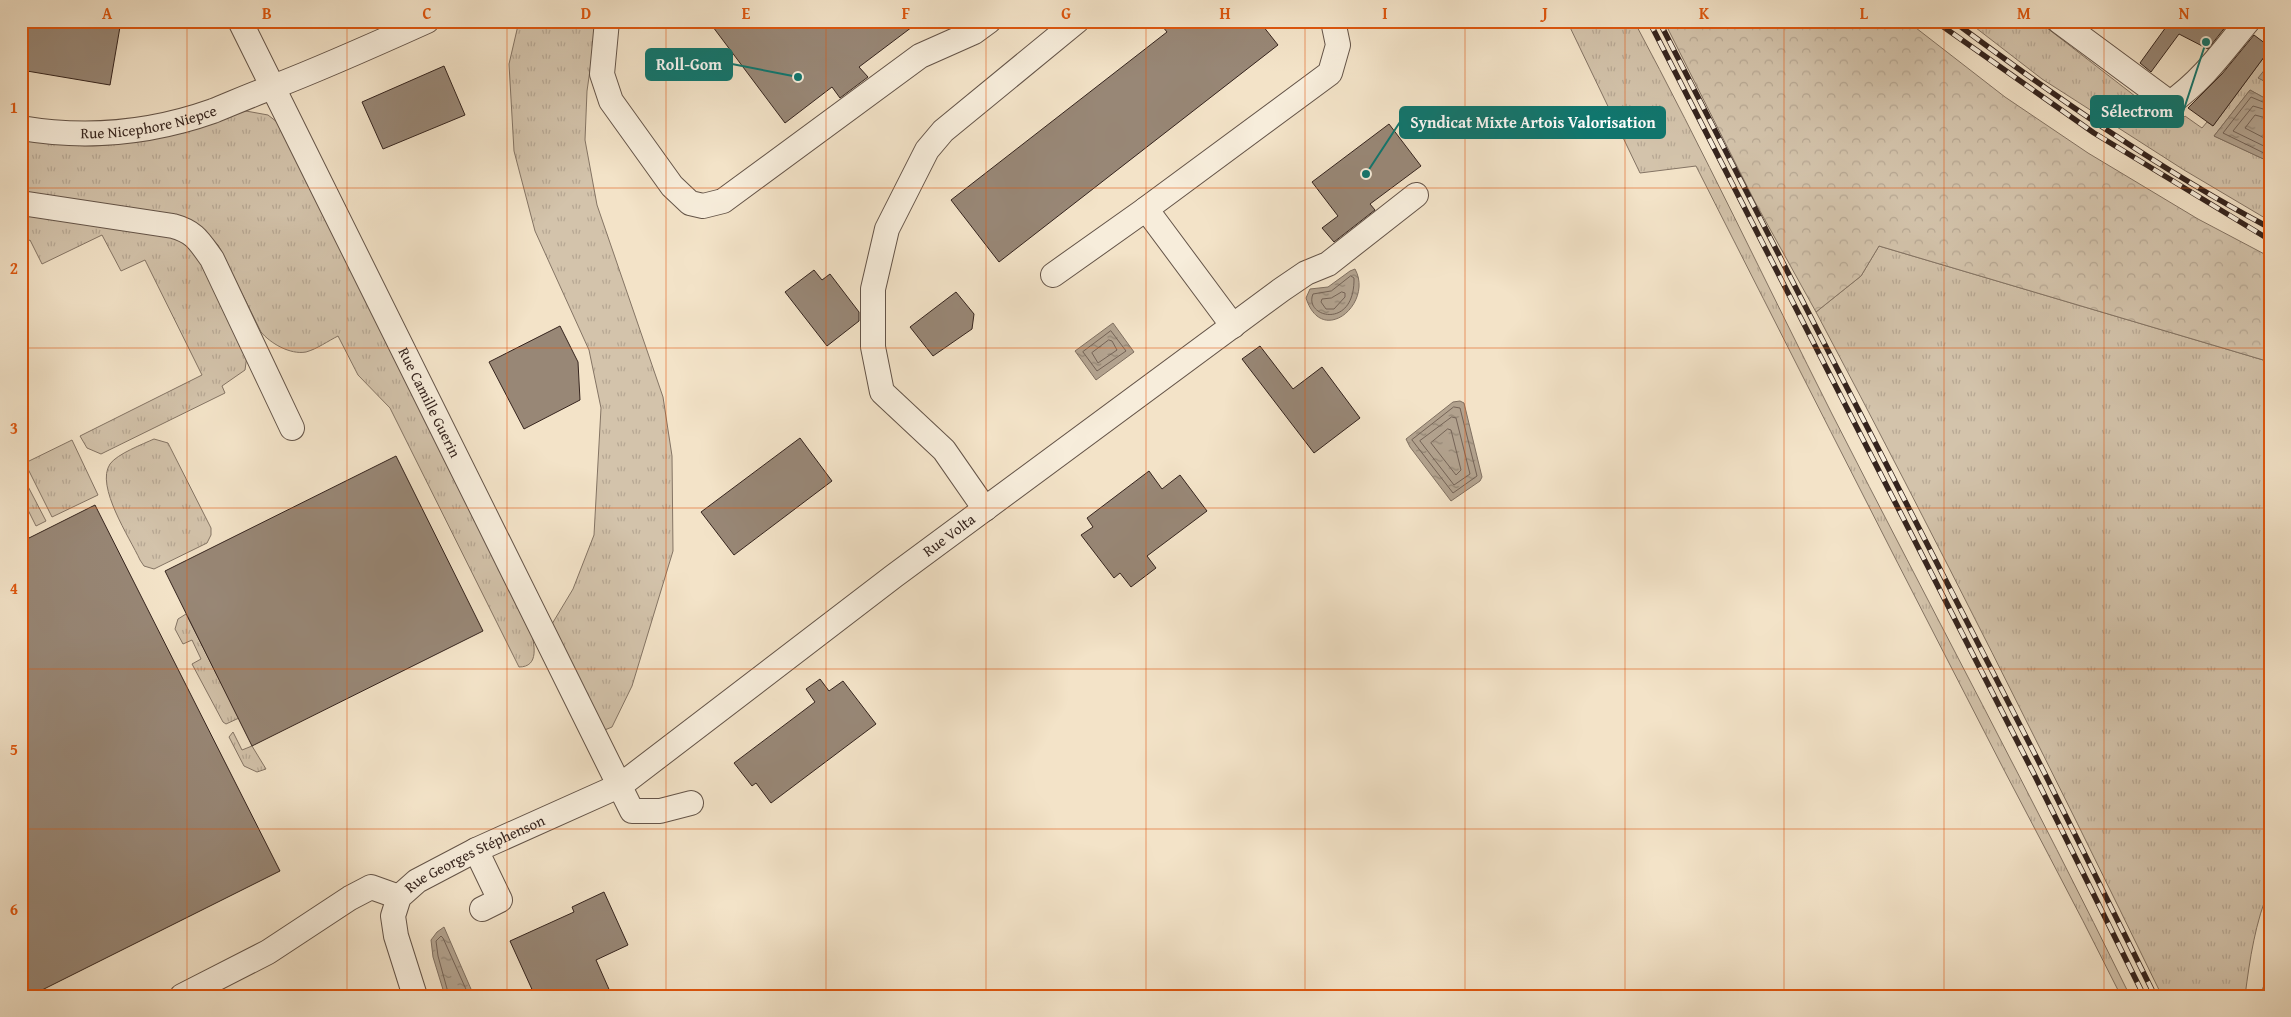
<svg xmlns="http://www.w3.org/2000/svg" width="2291" height="1017" viewBox="0 0 2291 1017" font-family="'Gentium Book Plus',serif">
<defs>
<pattern id="grass-tufts" width="24" height="20" patternUnits="userSpaceOnUse" patternTransform="scale(1.25)"><rect width="24" height="20" fill="#d3c3ab"/><path d="M3 7l-1-3M5 7V3M7 7l1-3M15 17l-1-3M17 17v-4M19 17l1-3" fill="none" stroke="#b6a793"/></pattern>
<pattern id="forest-crowns" width="20" height="18" patternUnits="userSpaceOnUse" patternTransform="scale(1.25)"><rect width="20" height="18" fill="#d3c3ab"/><path d="M2 6a3 3 0 1 1 6 0M12 15a3 3 0 1 1 6 0" fill="none" stroke="#b6a793"/></pattern>
<pattern id="water-ripples" width="26" height="14" patternUnits="userSpaceOnUse" patternTransform="scale(1.25)"><rect width="26" height="14" fill="#b2a28e"/><path d="M2 4q2-2 4 0t4 0M15 11q2-2 4 0t4 0" fill="none" stroke="#928473"/></pattern>
</defs>
<rect width="100%" height="100%" fill="#f3e3c8"/>
<filter id="stains"><feTurbulence type="fractalNoise" baseFrequency=".004" numOctaves="4"/><feColorMatrix values="0 0 0 0 .2 0 0 0 0 .09 0 0 0 0 .02 0 0 0 .5 -.17"/></filter>
<radialGradient id="worn" r=".72"><stop offset=".6" stop-color="#630" stop-opacity="0"/><stop offset="1" stop-color="#630" stop-opacity=".3"/></radialGradient>
<!-- grass -->
<path fill="url(#grass-tufts)" stroke="#847464" d="M519,21H597L587,91L585,140L597,205L663,397L672,456L673,551L632,686L612,727L595,734L546,634L573,589L594,535L601,408L589,350L535,231L514,151L509,64Z
M1567,21H1634C1703,150 1766,283 1832,414C1931,608 2034,800 2130,996H2121C2071,895 2017,797 1966,696C1875,520 1786,343 1696,166L1640,173Z
M1967,21H2038L2175,127L2185,116L2202,128L2207,122L2213,126L2270,49V63L2259,78L2270,84V101L2250,90L2214,136L2270,162V221L2184,170L2042,79Z
M246,111L268,115L277,122L531,630C534,644 540,667 519,667L390,408L358,375L338,336C328,341 317,349 306,352C290,355 270,343 261,332L218,245L201,227L21,194V136C45,140 69,146 93,146C140,145 200,121 246,111Z
M21,213L166,235L192,244L247,355L245,370L222,386L225,393L101,454L87,448L80,436L202,375L145,260L121,271L102,235L42,264L30,240L21,244Z
M1879,246L2270,362V887C2255,923 2250,958 2245,996H2162C2050,766 1936,538 1816,312L1861,276Z
M154,439L168,443L211,528V535L207,543L154,569L144,566L140,560C130,538 95,486 110,464C117,454 143,444 154,439Z
M72,440L98,495L52,517L25,463Z
M21,473L46,521L36,526L21,496Z
M186,614L239,718L226,724L223,722L192,664L201,659L192,640L183,644L175,629L178,619Z
M233,732L242,750L252,746L266,769L257,772L244,766L229,737Z"/>
<!-- forest -->
<path fill="url(#forest-crowns)" stroke="#847464" d="M1664,21H1907L2005,97L2088,153L2198,219L2270,257V362L1879,246L1861,276L1816,312L1755,202Z"/>
<!-- water -->
<path fill="url(#water-ripples)" stroke="#807061" d="M2270,63V84L2258,78Z
M2250,90L2270,101V162L2214,136Z
M1355,269C1374,303 1322,348 1306,298L1310,289L1328,287L1350,271Z
M1113,323L1134,352L1096,380L1075,351Z
M1460,401L1464,403L1482,477L1480,481L1451,501L1410,447L1406,439L1453,402Z
M444,927L474,996H445L433,957L431,940L437,932Z"/>
<g fill="none" stroke-linecap="round" stroke-linejoin="round">
<!-- shore -->
<path stroke="#746356" stroke-width="1" d="M2270,105L2251,97L2223,133L2270,156
M2270,111L2253,106L2233,131L2270,149
M2270,119L2255,115L2245,128L2270,141
M1351,276L1354,278C1355,331 1303,317 1313,294L1331,291Z
M1342,292L1345,293V297L1334,309H1326L1321,302L1322,299L1331,298Z
M1111,331L1126,351L1097,371L1083,352Z
M1109,340L1112,341L1117,350L1098,363L1092,353Z
M1454,407L1460,408L1477,476L1453,493L1412,440Z
M1452,417L1456,418L1470,474L1454,485L1420,441Z
M1448,429L1451,430L1461,470L1456,475L1431,443Z
M449,996L438,956L436,941L441,936L443,938L469,996"/>
</g>
<!-- building -->
<path fill="#988776" stroke="#35241e" d="M21,21H121L110,85L21,70Z
M721,21H920L859,67L868,77L840,98L832,87L785,123L713,27Z
M1158,21H1259L1278,45L999,262L951,200L1167,32Z
M2154,21H2230L2208,49L2179,34L2151,72L2140,63L2166,27Z
M2254,35L2270,47V49L2213,126L2188,108L2222,74Z
M444,66L465,115L383,149L362,102Z
M1389,124L1421,166L1370,204L1375,210L1334,242L1322,228L1338,216L1312,182Z
M814,270L822,280L830,274L859,312V321L827,346L785,292Z
M956,292L974,314L972,329L933,356L910,327Z
M560,326L578,362L580,400L524,429L489,362Z
M1260,346L1293,389L1322,367L1360,418L1314,453L1242,359Z
M800,438L832,481L734,555L701,512Z
M396,456L483,631L252,746L165,571Z
M1149,471L1162,489L1180,475L1207,511L1147,556L1156,568L1131,587L1120,573L1114,578L1081,535L1093,527L1087,518Z
M95,505L280,871L30,996H21V542Z
M820,679L829,691L843,681L876,724L771,803L756,783L752,786L734,763L815,702L806,689Z
M604,892L628,945L596,960L612,996H535L510,941L574,912L572,907Z"/>
<g fill="none" stroke-linecap="round" stroke-linejoin="round">
<!-- minor casing -->
<g stroke="#645448" stroke-width="26">
<g id="minor">
<path id="s1" d="M240,21L632,811H660L691,803"/>
<path d="M607,21L602,74L611,101L672,186L690,203L703,206L723,201L920,56L974,32L989,21"/>
<path d="M2059,21L2170,103C2203,80 2223,51 2248,21"/>
<path id="s2" d="M21,128C86,139 151,133 213,111C233,103 253,94 273,87C325,67 376,44 427,21"/>
<path d="M21,203L173,226C195,232 199,241 212,259L292,428"/>
<path d="M1146,209L1330,73L1338,45L1333,21"/>
<path d="M1053,275L1146,209L1233,326"/>
<path d="M985,509L944,450L882,392L873,347V289L887,229L927,150L943,131L1077,21"/>
<path d="M476,850L500,900L482,909"/>
<path d="M182,996L268,952L350,898L371,887L399,897"/>
<path id="s3" d="M415,996L396,936L393,916L399,897L417,881L476,850L621,785L894,576L1281,290L1306,273L1328,264L1416,195"/>
</g>
</g>
<!-- minor -->
<use href="#minor" stroke="#f7eddb" stroke-width="24"/>
<!-- rail casing -->
<g stroke="#35241e" stroke-width="5.5">
<path id="rail" d="M1649,21L2035,776L2144,996
M1659,21L2044,772L2155,996
M1935,21L2094,133L2270,240
M1953,21C2054,96 2159,169 2270,228
M2264,996L2270,964"/>
</g>
<!-- rail -->
<use href="#rail" stroke="#f7eddb" stroke-width="4" stroke-dasharray="11" stroke-linecap="butt"/>
</g>
<!-- grid -->
<path fill="none" stroke="#df560d" stroke-width="1" stroke-opacity="0.55" d="M187,21V996M347,21V996M507,21V996M666,21V996M826,21V996M986,21V996M1146,21V996M1305,21V996M1465,21V996M1625,21V996M1784,21V996M1944,21V996M2104,21V996M21,188H2270M21,348H2270M21,508H2270M21,669H2270M21,829H2270"/>
<g text-anchor="middle" stroke-width="4.5" stroke-linejoin="round" paint-order="stroke">
<!-- street labels -->
<g font-size="15" fill="#35241e" stroke="#f7eddb">
<text dy="5" stroke="none"><textPath href="#s2" startOffset="129">Rue Nicephore Niepce</textPath></text>
<text dy="5" stroke="none"><textPath href="#s1" startOffset="426">Rue Camille Guerin</textPath></text>
<text dy="5" stroke="none"><textPath href="#s3" startOffset="765">Rue Volta</textPath></text>
<text dy="5" stroke="none"><textPath href="#s3" startOffset="191">Rue Georges Stéphenson</textPath></text>
</g>
</g>
<!-- callouts -->
<path fill="none" stroke="#0f766e" stroke-width="2" d="M798 77L732 64M2206 42L2183 112M1366 174L1400 122"/>
<g fill="#0f766e" stroke="#f7eddb" stroke-width="2">
<circle cx="798" cy="77" r="5"/>
<circle cx="2206" cy="42" r="5"/>
<circle cx="1366" cy="174" r="5"/>
</g>
<g fill="#0f766e" stroke="#0f766e" stroke-width="2">
<rect x="646" y="49" width="86" height="31" rx="5"/>
<rect x="2091" y="96" width="92" height="31" rx="5"/>
<rect x="1400" y="107" width="265" height="31" rx="5"/>
</g>
<g font-size="16" text-anchor="middle" font-weight="bold" fill="#fff">
<text x="689" y="70">Roll-Gom</text>
<text x="2137" y="117">Sélectrom</text>
<text x="1533" y="128">Syndicat Mixte Artois Valorisation</text>
</g>
<!-- margin -->
<rect width="2291" height="1017" fill="none" stroke="#f3e3c8" stroke-width="55"/>
<rect x="28" y="28" width="2236" height="962" fill="none" stroke="#df560d" stroke-width="2"/>
<g font-size="16" text-anchor="middle" font-weight="bold" fill="#df560d">
<text x="107" y="19">A</text>
<text x="267" y="19">B</text>
<text x="427" y="19">C</text>
<text x="586" y="19">D</text>
<text x="746" y="19">E</text>
<text x="906" y="19">F</text>
<text x="1066" y="19">G</text>
<text x="1225" y="19">H</text>
<text x="1385" y="19">I</text>
<text x="1545" y="19">J</text>
<text x="1704" y="19">K</text>
<text x="1864" y="19">L</text>
<text x="2024" y="19">M</text>
<text x="2184" y="19">N</text>
<text x="14" y="113">1</text>
<text x="14" y="274">2</text>
<text x="14" y="434">3</text>
<text x="14" y="594">4</text>
<text x="14" y="755">5</text>
<text x="14" y="915">6</text>
</g>
<rect width="100%" height="100%" filter="url(#stains)"/>
<rect width="100%" height="100%" fill="url(#worn)"/>
</svg>
